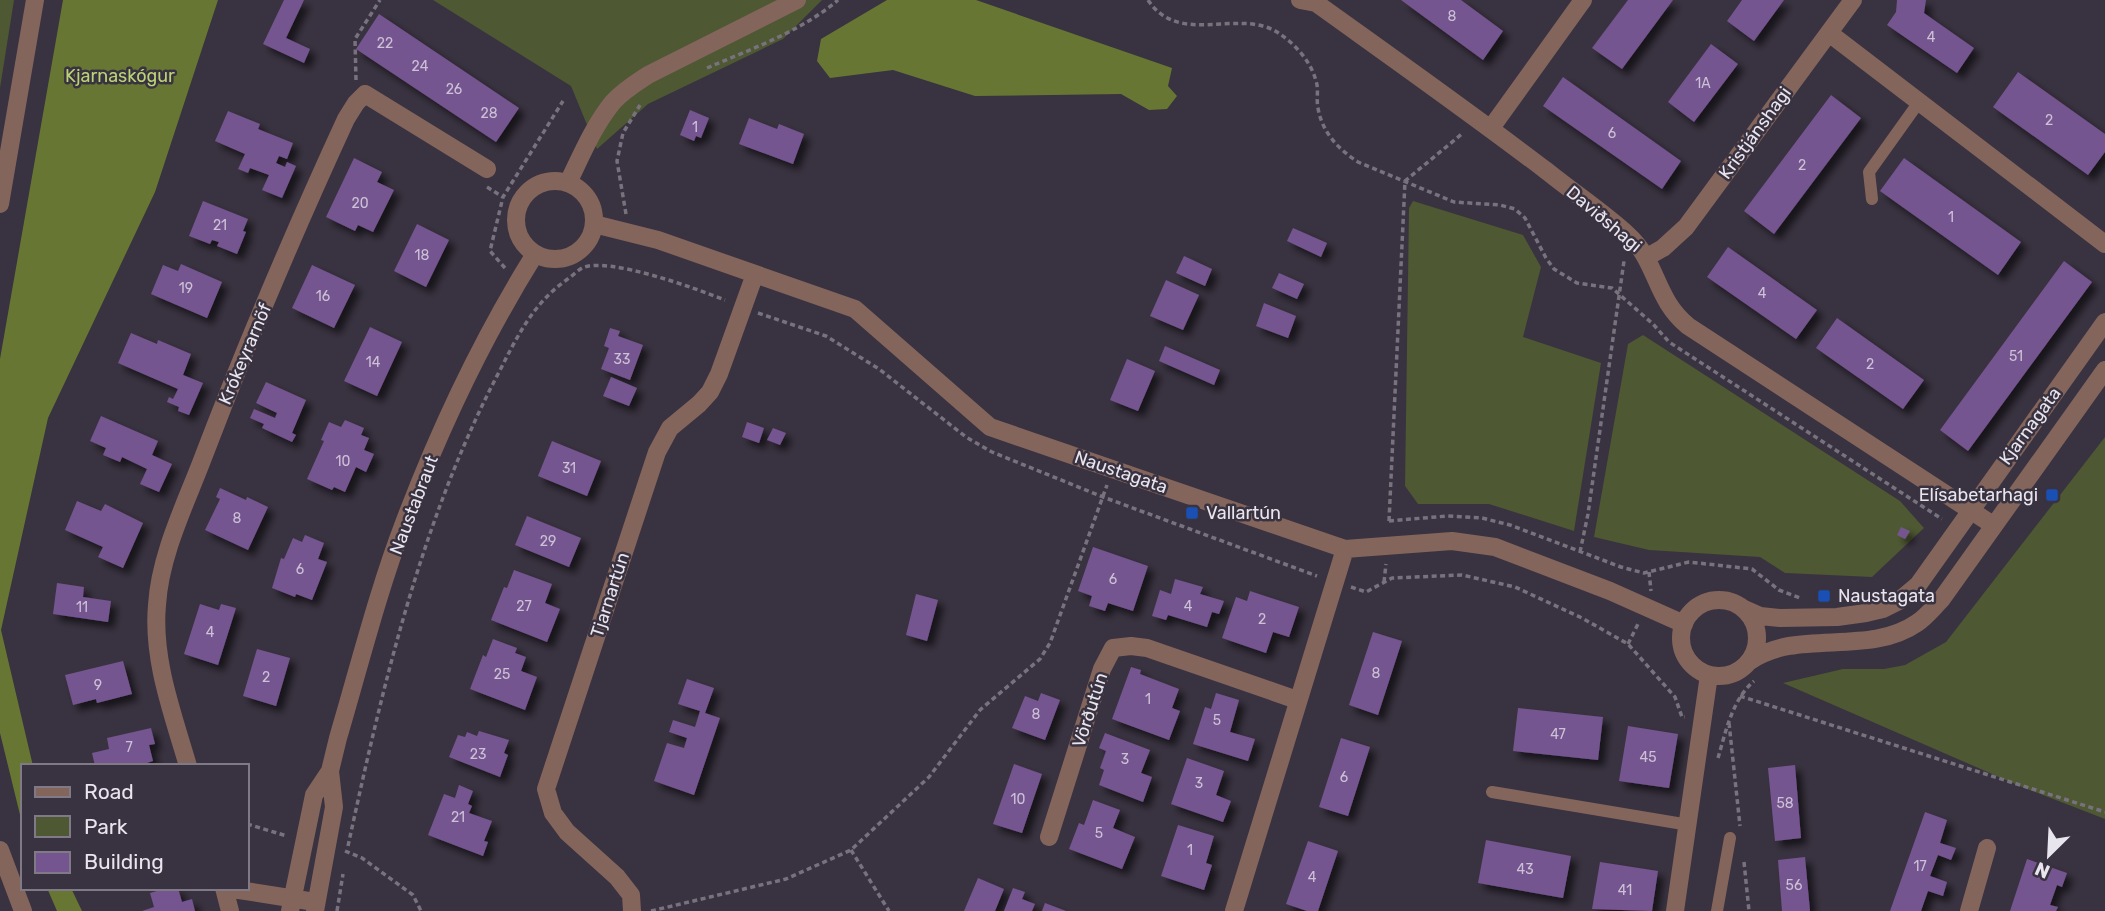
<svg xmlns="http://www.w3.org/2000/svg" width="2105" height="911" viewBox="0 0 2105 911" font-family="Rubik,sans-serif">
<defs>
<filter id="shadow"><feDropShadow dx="6" dy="6" stdDeviation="3.5" flood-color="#0009"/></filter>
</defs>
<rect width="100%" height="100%" fill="#393240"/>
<!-- green -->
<path fill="#4e5832" d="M0,0H14L0,88Z
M433,0H822L783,39L648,104L597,149L571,86Z
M1413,201L1523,235L1541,267L1523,337L1601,363L1574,531L1489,504H1418L1405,486L1409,208Z
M1643,335L1900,501L1924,528L1872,577L1785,573L1760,557L1649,550L1594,537L1628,344Z
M2105,437V819L2022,787L1783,683L1843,669H1884L1905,665L1946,642Z"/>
<!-- forest -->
<path fill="#677733" d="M63,0H218L155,192L48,418L1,630L33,766H23V827L0,733V359Z
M887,0H976L1172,68L1168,86L1177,96L1167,109L1149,110L1121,94L975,96L893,70L830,78L817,61L821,39Z
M47,888H71L82,911H57Z"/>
<!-- building -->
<path fill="#74558f" filter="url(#shadow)" d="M284,0H304L286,38L310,49L304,63L263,44Z
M1401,0H1461L1503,31L1483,60Z
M1628,0H1673L1622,69L1592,48Z
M1742,0H1784L1754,41L1727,21Z
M1897,0H1926L1924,13L1974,48L1957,73L1887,25L1896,12Z
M379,14L519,108L496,142L356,49Z
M1711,44L1738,64L1694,122L1668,102Z
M2018,72L2105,134V152L2088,175L1993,107Z
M1563,77L1681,161L1662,189L1543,106Z
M1831,95L1861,118L1774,234L1744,211Z
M690,110L709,118L701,138L696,136L694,141L680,135Z
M228,111L260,124L258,129L293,143L287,159L279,156L276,163L285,167L287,162L296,166L282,198L262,190L269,175L250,168L248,173L238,169L245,154L215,141Z
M749,118L777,129L779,124L804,134L793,164L739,144Z
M354,158L382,172L377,182L394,190L373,232L358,225L355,231L326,217Z
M1904,158L2021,242L1998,275L1880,191Z
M203,201L248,219L243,231L246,232L237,254L217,246L219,242L212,240L210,244L189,236Z
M417,224L449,240L426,287L394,271Z
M1293,228L1327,243L1321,257L1287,241Z
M1728,247L1817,310L1796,339L1707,277Z
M1184,256L1212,269L1205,286L1176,273Z
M2064,261L2092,282L1968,451L1940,430Z
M181,264L222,282L207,318L151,294L163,265L178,271Z
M312,265L355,285L334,328L292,308Z
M1279,273L1304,284L1297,299L1272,288Z
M1166,280L1199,295L1183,330L1150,316Z
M1264,303L1296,316L1288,338L1256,326Z
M1837,318L1924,380L1903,409L1816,348Z
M370,327L402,342L377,396L344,381Z
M610,328L620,331L618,336L643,345L630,380L601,369L609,348L604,346Z
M131,333L157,344L158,340L191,354L183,375L203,383L189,415L178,411L179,407L167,402L169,397L173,399L178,389L118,363Z
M1165,346L1220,370L1214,385L1159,361Z
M1127,359L1155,371L1138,411L1110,400Z
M611,377L637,388L629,406L603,396Z
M266,382L306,400L292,433L296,435L292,442L262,428L264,424L250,418L254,409L275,418L277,413L256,403Z
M101,416L158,441L152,455L172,464L159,492L140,484L147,469L122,457L120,462L103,455L106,448L90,441Z
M345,420L364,428L361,435L369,438L364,450L374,454L366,472L356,467L345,492L334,487L332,490L307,479L324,441L321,440L329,422L341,427Z
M747,422L764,428L759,443L742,437Z
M773,428L786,433L780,445L767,440Z
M552,441L601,461L587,496L538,476Z
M220,488L246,500L247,497L268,507L248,550L205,530L220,499L216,497Z
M77,501L101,511L105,504L143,523L123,568L98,557L103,547L65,530Z
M527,516L581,538L569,567L515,545Z
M1901,527L1910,531L1905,539L1897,535Z
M305,535L324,543L318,559L327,562L312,600L296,594L295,597L272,588L281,558L284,559L293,538L302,542Z
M1093,547L1148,566L1133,611L1108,603L1105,611L1089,606L1092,596L1078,591Z
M514,570L552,584L545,603L560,609L547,642L491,620L504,587L507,588Z
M1175,579L1203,587L1200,594L1224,601L1219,614L1212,612L1207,627L1168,615L1166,620L1152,616L1160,590L1171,594Z
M57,583L84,587L83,597L111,601L108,622L53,614Z
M1250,591L1299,607L1289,637L1273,632L1266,653L1222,638L1236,597L1247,601Z
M916,594L938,600L927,641L906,635Z
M200,604L219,610L221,604L236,608L218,665L184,654Z
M1373,632L1402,641L1378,715L1349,705Z
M493,639L517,648L515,653L526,657L521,671L537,677L525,710L470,689L483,655L486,657Z
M257,649L290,658L276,706L243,696Z
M123,661L132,694L97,703L96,699L73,705L65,675Z
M1131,667L1141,670L1140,674L1179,689L1172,708L1180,711L1169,740L1112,719Z
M687,679L714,688L705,713L720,718L694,795L654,781L667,743L684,748L687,738L669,732L673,720L695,727L700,711L678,704Z
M1041,693L1060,700L1045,740L1012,728L1025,696L1038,701Z
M1216,693L1239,700L1230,732L1255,739L1248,761L1193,744L1205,707L1211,709Z
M1518,708L1603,717L1598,760L1513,751Z
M1628,726L1678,734L1669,788L1619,781Z
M151,728L155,744L149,745L153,761L147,763L148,766H95L92,753L109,749L107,738Z
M479,731L509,740L504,753L508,755L500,777L449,757L458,735L465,737L467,732L477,736Z
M1105,733L1150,750L1141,773L1152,777L1143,802L1099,785L1104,770L1100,768L1106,751L1099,748Z
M1341,738L1370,747L1348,816L1319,807Z
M1187,758L1224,771L1216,795L1231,801L1223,822L1171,804Z
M1014,764L1042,774L1022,833L993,824Z
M1795,765L1801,838L1775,841L1768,768Z
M459,785L473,791L468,804L472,806L469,813L492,821L484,841L488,842L483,856L428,835L444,794L455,798Z
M1093,800L1120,810L1113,828L1135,837L1122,869L1069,849L1079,823L1084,825Z
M1925,812L1947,820L1940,843L1956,848L1951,860L1938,855L1930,876L1947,882L1943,896L1928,891L1921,911H1890Z
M1178,825L1214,836L1206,863L1212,865L1204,890L1161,876Z
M1486,840L1571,856L1563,898L1478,883Z
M1308,841L1338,851L1318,911H1307L1286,904Z
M1805,857L1810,911H1782L1778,860Z
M2027,859L2067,873L2062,887L2057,885L2050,905L2058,907L2056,911H2010Z
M1600,862L1658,871L1652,911L1592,909Z
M978,878L1004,889L995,911H964Z
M167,888H178L182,902L192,899L195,911H142L154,907L150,893Z
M1013,888L1025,892L1022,899L1035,904L1032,911H1004Z
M1045,903L1066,911H1042Z"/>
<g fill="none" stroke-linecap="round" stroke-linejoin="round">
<!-- path -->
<path stroke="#78727e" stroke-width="3.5" stroke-dasharray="5 3.5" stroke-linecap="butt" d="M1148,0C1179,47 1237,8 1277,32C1294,43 1311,61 1316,81C1319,89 1316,99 1318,108C1322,132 1338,149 1358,162L1454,202L1500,205L1515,209L1525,218L1546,258L1554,269L1577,283L1612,288L1653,324L1669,342L1942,519
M707,68C751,49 802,31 838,0
M356,80L355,39L380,0
M487,187L503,197
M626,214L617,161L623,133L640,105
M505,268L490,251L503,197L563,101
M758,313L826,336L879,369L966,437L992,452L1103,497L1317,576
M1389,521L1447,516L1482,518L1510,525L1621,567L1644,573L1689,562L1752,569L1779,590L1800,598
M1389,521L1405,181L1463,133
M1580,552L1588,514L1624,261
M1649,572L1651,591
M1384,582L1386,564
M1351,587L1366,592L1392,578L1462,575L1515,587L1582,618L1628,644L1675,697L1682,717H1685
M1628,644L1638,624
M1740,696L2105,812
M1729,723L1740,826
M1718,758C1726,731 1732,700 1754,681
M247,824L287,836
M348,846C383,685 421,521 498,374C517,337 532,305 565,281C571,277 577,271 582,268C608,256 697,289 725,300
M851,850L889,911
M345,851L362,858L413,895L421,911
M1744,862L1749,911
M337,911L343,874
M651,911L786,879L851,850L929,777L980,710L1040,659L1050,643L1107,485"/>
<!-- service -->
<path stroke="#84655c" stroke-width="12" d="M1872,199L1869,172L1919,102
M1492,792L1689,825
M1717,911L1730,838"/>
<!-- minor -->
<path stroke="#84655c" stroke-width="18" d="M1300,0L1316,3C1394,59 1472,114 1548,172C1574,193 1603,212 1628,235C1658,262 1654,298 1688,326L1993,525
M1829,33L2105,244
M1491,128L1583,0
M594,224L658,240L855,309L990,427L1345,549L1452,541L1495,547L1610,591L1684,624
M1647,257L1663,248L1686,227L1853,0
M188,766C173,714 152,660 157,605C160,556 184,507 201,463C245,347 294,232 346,119L356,103L365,94L487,169
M1049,837L1102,669L1113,648L1131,646L1147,648L1297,700
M224,888L230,911
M226,888L315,902
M632,911L631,895L617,877L567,832L553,813L546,789L657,452L670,428L699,404L710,392L719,374L755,274
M1234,911L1345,549
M1969,911L1987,848"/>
<!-- tertiary -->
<path stroke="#84655c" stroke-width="18" d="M516 220a39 39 0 1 1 78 0a39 39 0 1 1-78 0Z
M568,183C581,156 594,125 613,102C623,91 636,83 648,75L797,0
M0,204L35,0
M1681 638a38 38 0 1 1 76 0a38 38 0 1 1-76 0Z
M1742,608L1760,616L1780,618L1837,617L1866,613L1883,609L1899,601L1918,585L2105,322
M1750,661C1798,628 1868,657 1917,623C1926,617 1933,608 1941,600L2105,370
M0,850L23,911
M290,911L314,795L330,771L338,738C359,667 378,591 404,523C439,430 482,339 535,254
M315,911L334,807L330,771
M1675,911L1709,675"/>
</g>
<!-- markers -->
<g fill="#1a4fb4" stroke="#393240" stroke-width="2.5">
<rect x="2045" y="488" width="14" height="14" rx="3.5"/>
<rect x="1185" y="506" width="14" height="14" rx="3.5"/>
<rect x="1817" y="589" width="14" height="14" rx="3.5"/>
</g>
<g text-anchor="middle" stroke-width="5" stroke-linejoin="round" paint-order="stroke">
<!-- number labels -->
<g font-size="14" fill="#ccc1d6">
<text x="1452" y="21">8</text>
<text x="1931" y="42">4</text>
<text x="385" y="48">22</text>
<text x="420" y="71">24</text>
<text x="1703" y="88">1A</text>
<text x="454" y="94">26</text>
<text x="489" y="118">28</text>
<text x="2049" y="125">2</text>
<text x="695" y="132">1</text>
<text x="1612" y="138">6</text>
<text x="1802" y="170">2</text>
<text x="360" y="208">20</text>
<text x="1951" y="222">1</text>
<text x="220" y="230">21</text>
<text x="422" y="260">18</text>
<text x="186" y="293">19</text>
<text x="1762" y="298">4</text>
<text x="323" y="301">16</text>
<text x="2016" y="361">51</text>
<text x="622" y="364">33</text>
<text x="373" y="367">14</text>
<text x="1870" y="369">2</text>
<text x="343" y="466">10</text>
<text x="569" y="473">31</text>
<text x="237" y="523">8</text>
<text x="548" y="546">29</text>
<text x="300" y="574">6</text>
<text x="1113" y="584">6</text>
<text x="524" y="611">27</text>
<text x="1188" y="611">4</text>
<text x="82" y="612">11</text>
<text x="1262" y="624">2</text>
<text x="210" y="637">4</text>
<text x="1376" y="678">8</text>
<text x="502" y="679">25</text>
<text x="266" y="682">2</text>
<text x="98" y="690">9</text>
<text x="1148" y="704">1</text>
<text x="1036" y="719">8</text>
<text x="1217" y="725">5</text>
<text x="1558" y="739">47</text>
<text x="129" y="752">7</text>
<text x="478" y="759">23</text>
<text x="1648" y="762">45</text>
<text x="1125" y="764">3</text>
<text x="1344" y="782">6</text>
<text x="1199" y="788">3</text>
<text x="1018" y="804">10</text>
<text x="1785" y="808">58</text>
<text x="458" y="822">21</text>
<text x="1099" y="838">5</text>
<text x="1190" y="855">1</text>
<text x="1920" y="871">17</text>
<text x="1525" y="874">43</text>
<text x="1312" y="882">4</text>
<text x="1794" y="890">56</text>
<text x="1625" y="895">41</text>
</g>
<!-- park labels -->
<g font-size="18" fill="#bbd474" stroke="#393240">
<text x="120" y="82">Kjarnaskógur</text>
</g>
<!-- street labels -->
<g font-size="18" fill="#e9e5ee" stroke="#393240">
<text transform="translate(1755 133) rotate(-54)" y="6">Kristjánshagi</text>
<text transform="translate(1604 219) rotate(40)" y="6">Daviðshagi</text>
<text transform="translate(245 354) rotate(-67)" y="6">Krókeyrarnöf</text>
<text transform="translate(2030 426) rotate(-54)" y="6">Kjarnagata</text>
<text transform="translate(1121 472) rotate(19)" y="6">Naustagata</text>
<text transform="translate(414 505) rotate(-69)" y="6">Naustabraut</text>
<text transform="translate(610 595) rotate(-72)" y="6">Tjarnartún</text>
<text transform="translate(1090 710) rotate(-72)" y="6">Vörðutún</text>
</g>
<!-- poi labels -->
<g font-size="18" fill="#e9e5ee" stroke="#393240" text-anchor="start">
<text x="2038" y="501" text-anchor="end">Elísabetarhagi</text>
<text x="1206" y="519">Vallartún</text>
<text x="1838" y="602">Naustagata</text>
</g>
</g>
<!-- legend -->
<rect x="21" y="764" width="228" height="126" fill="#393240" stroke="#7f7a86" stroke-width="2"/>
<rect x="35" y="787" width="35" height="10" fill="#84655c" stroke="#7f7a86" stroke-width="2"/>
<text x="84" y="799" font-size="21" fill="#e9e5ee">Road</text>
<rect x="35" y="816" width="35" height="21" fill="#4e5832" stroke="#7f7a86" stroke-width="2"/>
<text x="84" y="834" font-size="21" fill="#e9e5ee">Park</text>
<rect x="35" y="852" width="35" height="21" fill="#74558f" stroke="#7f7a86" stroke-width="2"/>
<text x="84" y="869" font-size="21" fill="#e9e5ee">Building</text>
<!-- north arrow -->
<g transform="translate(2049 855) rotate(204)" stroke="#393240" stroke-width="5" paint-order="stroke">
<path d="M0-5L12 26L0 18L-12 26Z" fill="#e9e5ee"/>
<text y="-10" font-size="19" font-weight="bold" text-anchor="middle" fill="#e9e5ee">N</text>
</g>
</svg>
